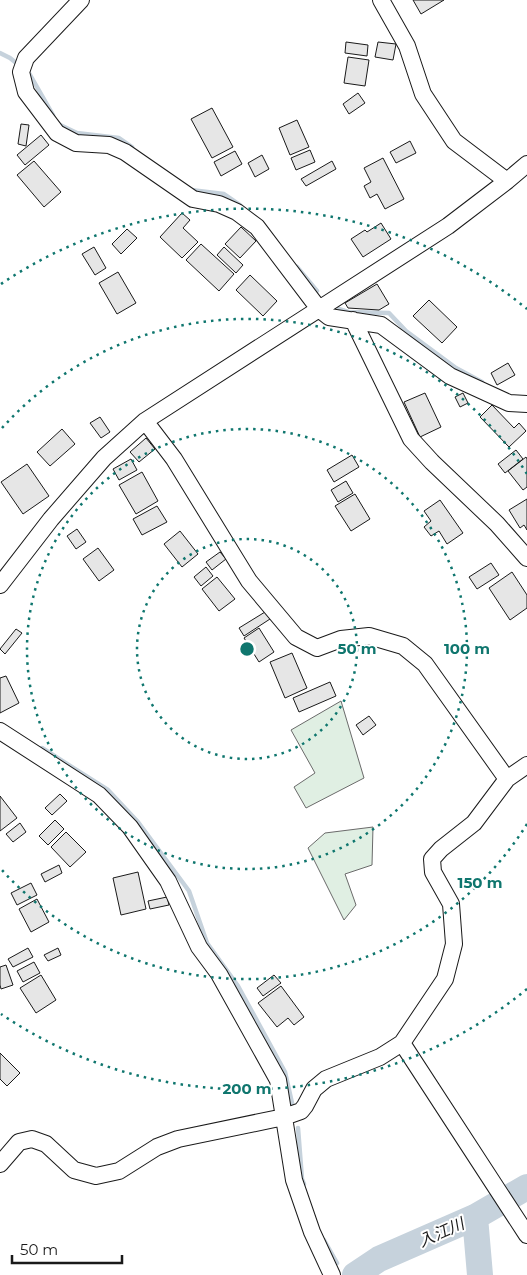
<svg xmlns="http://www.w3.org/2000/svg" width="527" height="1275" viewBox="0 0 527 1275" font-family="Montserrat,'Noto Sans JP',sans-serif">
<rect width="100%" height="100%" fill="#fff"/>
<!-- green -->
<path fill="#e0efe3" stroke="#6a6a6a" d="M341,701L364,778L306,808L294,787L315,773L291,730Z
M373,827L372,865L345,874L356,905L344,920L308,848L325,833Z"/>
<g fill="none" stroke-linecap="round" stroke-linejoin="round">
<!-- stream -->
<path stroke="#c6d2dc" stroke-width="4.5" d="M0,53L10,58L20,66
M26,70L29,73L53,115
M58,124L77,133L119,138L132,147
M191,190L224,194L240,205
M297,267L317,291
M339,309L348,312L389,313L406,331L456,368L482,382
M42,748L108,790L138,822L189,891L207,943L238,986L285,1072L292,1103
M298,1128L302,1179L304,1184
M324,1240L337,1263"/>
<!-- river -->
<path stroke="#c6d2dc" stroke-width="26" d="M475,1217L480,1275
M355,1275L379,1259L475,1217L527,1187"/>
</g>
<!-- building -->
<path fill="#e6e6e6" stroke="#1a1a1a" d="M413,0H444L421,14Z
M346,42L368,45L367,56L345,53Z
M378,42L396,44L393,60L375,57Z
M348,57L369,60L365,86L344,83Z
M358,93L365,103L349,114L343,104Z
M212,108L233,147L212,158L191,119Z
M297,120L309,147L290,155L279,128Z
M21,124L29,125L26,146L18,144Z
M41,135L49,145L25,165L17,155Z
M410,141L416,153L396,163L390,152Z
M310,150L315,162L296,170L291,158Z
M235,151L242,164L221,176L214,162Z
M262,155L269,169L255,177L248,163Z
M383,158L404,199L385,209L377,194L370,198L364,186L371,182L364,168Z
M34,161L61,192L44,207L17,175Z
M332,161L336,169L306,186L301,179Z
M182,213L190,220L183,228L198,242L182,258L160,237Z
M381,223L391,239L363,257L351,239L365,230L367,232Z
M241,227L256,241L240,258L225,244Z
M127,229L137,238L121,254L112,244Z
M201,244L234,274L219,291L186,260Z
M94,247L106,268L95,275L82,254Z
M224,247L243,265L236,273L217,255Z
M118,272L136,303L117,314L99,283Z
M250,275L277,301L263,316L236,290Z
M377,284L389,304L379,310L348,308L345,303Z
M429,300L457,327L442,343L413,316Z
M508,363L515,375L497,385L491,373Z
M425,393L441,427L420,437L404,402Z
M463,393L468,403L460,407L455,397Z
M492,405L514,428L519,423L526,431L509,447L480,417Z
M100,417L110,432L101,438L90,423Z
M62,429L75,444L50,466L37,452Z
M146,438L155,449L139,462L130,452Z
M516,450L523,459L505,473L498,464Z
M352,455L359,467L334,482L327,470Z
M526,457L527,459V487L523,490L508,471Z
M131,459L137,470L119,480L113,469Z
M27,464L49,496L23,514L1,482Z
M142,472L158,501L136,514L119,485Z
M346,481L353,493L338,502L331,490Z
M355,494L370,519L351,531L335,506Z
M527,499V530L524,525L520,528L509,510Z
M440,500L463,533L447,544L439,531L431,536L424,527L431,521L424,511Z
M157,506L167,522L142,535L133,519Z
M77,529L86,542L76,549L67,536Z
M180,531L198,554L182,567L164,544Z
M98,548L114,570L99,581L83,559Z
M220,552L226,559L212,570L206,562Z
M491,563L499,575L477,589L469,577Z
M206,567L213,576L201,586L194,577Z
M512,572L527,595V608L510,620L489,588Z
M217,577L235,599L219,611L202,589Z
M265,612L270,619L244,636L239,628Z
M259,628L274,652L259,662L244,638Z
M16,629L22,633L5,654L0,649Z
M292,653L307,688L285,698L270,662Z
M6,676L19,703L0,713V678Z
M330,682L336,696L299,712L293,698Z
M369,716L376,725L363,735L356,725Z
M60,794L67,801L52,815L45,808Z
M0,796L17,818L0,831Z
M55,820L64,829L48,845L39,836Z
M20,823L26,832L13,842L6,834Z
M66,832L86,852L70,867L51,847Z
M59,865L62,873L45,882L41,874Z
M138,872L146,909L121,915L113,878Z
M31,883L37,895L17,905L11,893Z
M167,897L169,905L150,909L148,901Z
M37,899L49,922L31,932L19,909Z
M28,948L33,957L13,967L8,959Z
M58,948L61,955L48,961L44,955Z
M34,962L40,973L23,982L17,971Z
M6,965L13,985L1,989L0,985V967Z
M41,975L56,1000L36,1013L20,988Z
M274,975L281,983L263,996L257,988Z
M281,986L304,1017L294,1025L288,1018L277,1027L258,1003Z
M0,1053L20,1073L7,1086L0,1079Z"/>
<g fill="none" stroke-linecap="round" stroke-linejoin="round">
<!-- minor casing -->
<g stroke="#1a1a1a" stroke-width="18">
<path id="minor" d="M81,0L26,58L21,72L26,92L57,133L76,143L109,145L125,152L193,199L219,204L237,212L257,227L319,309L329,317L381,325L450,376L509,403L527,404
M381,0L407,46L423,94L454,141L507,181
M353,320L411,439L432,462L497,524L527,558
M145,421L174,459L249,581L296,637L317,648L341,639L369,636L403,646L425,664L507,779
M0,585L51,519L104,458L145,421L448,226L507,181L527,164
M0,731L99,795L130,827L168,881L199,947L219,974L278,1080L294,1180L312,1232L332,1275
M402,1043L527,1235
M0,1164L19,1142L32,1139L46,1144L74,1170L96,1176L119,1171L157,1147L178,1139L284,1117L301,1111L305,1106L314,1089L326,1079L380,1057L402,1043L445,979L454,944L451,904L433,872L432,859L441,849L474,823L507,779L527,765"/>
</g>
<!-- minor -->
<use href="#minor" stroke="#fff" stroke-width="16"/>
</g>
<!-- distance rings -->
<g fill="none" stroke="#0f766e" stroke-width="2.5" stroke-dasharray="2.5 5">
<circle cx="247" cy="649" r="110"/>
<circle cx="247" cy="649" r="220"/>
<path d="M527 824A330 330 0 0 1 2 870M2 428A330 330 0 0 1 527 474"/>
<path d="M527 989A440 440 0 0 1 1 1014M1 284A440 440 0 0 1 527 309"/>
</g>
<g text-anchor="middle" stroke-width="4" stroke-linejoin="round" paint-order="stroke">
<!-- water labels -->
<g font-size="16" font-style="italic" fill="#1a1a1a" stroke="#fff">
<text transform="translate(441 1232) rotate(-24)" y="6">入江川</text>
</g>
</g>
<circle cx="247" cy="649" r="8" fill="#0f766e" stroke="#fff" stroke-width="2.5"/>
<g font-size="15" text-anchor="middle" font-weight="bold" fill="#0f766e" stroke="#fff" stroke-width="4" stroke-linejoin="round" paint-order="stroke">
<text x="357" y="654">50 m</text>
<text x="467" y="654">100 m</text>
<text x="480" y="888">150 m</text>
<text x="247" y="1094">200 m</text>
</g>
<!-- scale -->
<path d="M12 1255v8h110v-8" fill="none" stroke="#1a1a1a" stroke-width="2.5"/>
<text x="20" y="1255" font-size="15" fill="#1a1a1a" stroke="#ffffff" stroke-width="4" paint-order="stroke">50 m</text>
</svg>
